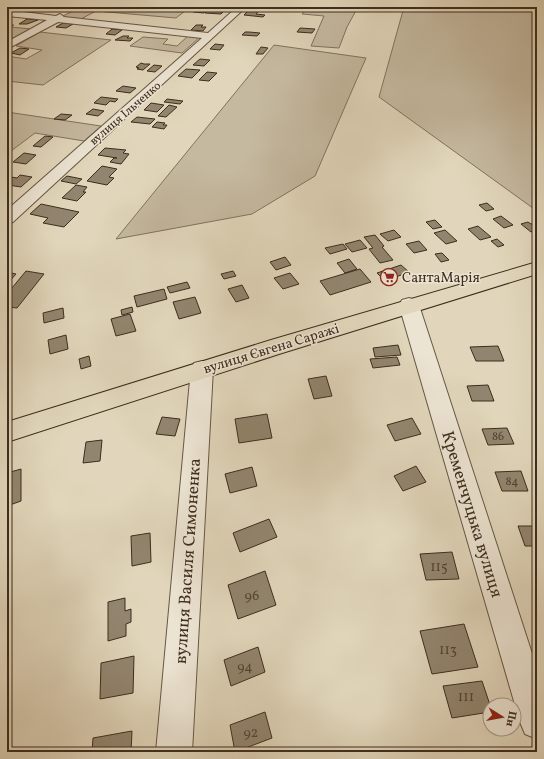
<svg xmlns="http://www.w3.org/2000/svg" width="544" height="759" viewBox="0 0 544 759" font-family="Vollkorn,serif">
<rect width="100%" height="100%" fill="#e1d6bb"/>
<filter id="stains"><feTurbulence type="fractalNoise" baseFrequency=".005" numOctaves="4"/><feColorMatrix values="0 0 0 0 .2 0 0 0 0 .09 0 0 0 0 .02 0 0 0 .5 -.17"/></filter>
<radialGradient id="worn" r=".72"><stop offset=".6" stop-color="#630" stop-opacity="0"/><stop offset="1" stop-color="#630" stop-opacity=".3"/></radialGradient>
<!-- green -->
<path fill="#c5b9a0" stroke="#81735e" d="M65,7H190L176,18L96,11L79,20L59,18L77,9Z
M308,7H358L347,27L339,48L311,46L324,16L302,14Z
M404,7H537V211L379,97Z
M7,24L14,25L11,27L31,29L7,43Z
M40,32L111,40L43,85L7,81V56L26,59L42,50L16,46Z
M188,36L200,37L182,53L130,46L143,37L168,39L163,44L177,46Z
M274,45L366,58L315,176L252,214L116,239Z
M7,112L101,126L84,141L35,133L7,154Z"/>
<!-- building -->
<path fill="#92856f" stroke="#3d2d1d" d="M37,7H45L34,12L26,11L38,7Z
M196,8L208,9L204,13L193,12Z
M208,10L223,12L221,14L205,13Z
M249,10L259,11L256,14L265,15L263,17L244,15Z
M27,19L38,20L27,24H19Z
M63,23L73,24L66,28L56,27Z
M196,25H203L201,27H206L203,31L191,30Z
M300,28L315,29L312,33L297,32Z
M112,29L122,30L115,35L106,34Z
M245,32H249L260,33L257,36L242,35Z
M123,36H129L127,38H133L130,41L115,40Z
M215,44L224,45L220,50L210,49Z
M261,47L268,48L263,54H256Z
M20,48L29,49L20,55L11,53Z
M200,59L210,60L204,66L193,65Z
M141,63L144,64H150L143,70L137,69L139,68L136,67Z
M154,65L162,66L155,72L147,71Z
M186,69L200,70L192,78L178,76Z
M207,72L217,73L209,81L199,80Z
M123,86L136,88L130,93L116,91Z
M101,97L118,99L115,102L110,101L106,105L94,103Z
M167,99L183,101L180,104L164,102Z
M151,103L164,105L157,112L144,110Z
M169,105L177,107L166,117L158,116Z
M93,109L104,111L98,116L86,114Z
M61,114L72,115L65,120L54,119Z
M137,117L155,119L150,124L131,122Z
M157,122L165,123L163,125H167L164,129L152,127Z
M45,136L53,137L41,147L33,146Z
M105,148L126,150L123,153L129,154L121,164L110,162L114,158H117L98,155Z
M24,153L36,155L26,164L13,162Z
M102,166L117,169L109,177L114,178L107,185L87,181Z
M20,175L32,177L21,187L8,185L10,184L7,183V180L11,177L17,178Z
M67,176L82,179L76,184L61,181Z
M76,185L87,187L83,192H86L77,201L62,198Z
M487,203L494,209L486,211L479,205Z
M41,204L79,212L64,227L43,223L48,218L30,214Z
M501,216L513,225L504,228L493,219Z
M435,220L442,227L433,229L426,222Z
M528,222L531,224L537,223V230L531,232L521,224Z
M478,226L491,237L480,240L468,229Z
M394,230L401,237L388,241L380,234Z
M445,230L457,241L446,244L434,233Z
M375,235L384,246L382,247L393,260L380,263L369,249L373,248L364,237Z
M497,239L504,245L498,247L491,241Z
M360,240L367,248L352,252L345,244Z
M419,241L427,250L414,253L406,244Z
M343,244L347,249L330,254L325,248Z
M442,253L449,260L441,262L435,254Z
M285,257L291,265L276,270L270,262Z
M349,259L357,269L345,273L337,263Z
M401,265L409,272L385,281L377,273Z
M360,269L371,282L330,295L320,281Z
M26,271L44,274L17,308L7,307V294Z
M233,271L236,276L224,279L221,274Z
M7,272L16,274L7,284Z
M290,273L299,284L283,289L274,278Z
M187,282L190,288L170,293L167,287Z
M242,285L249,298L236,302L228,289Z
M164,289L167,299L137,307L134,296Z
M195,297L201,313L179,319L173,302Z
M132,307L133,312L122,315L121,310Z
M63,308L64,318L44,323L43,313Z
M130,314L136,331L116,336L111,319Z
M66,335L68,349L50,354L48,340Z
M398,345L401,355L375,357L373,348Z
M498,346L504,361H476L470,347Z
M89,356L91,366L81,369L79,359Z
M397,357L400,365L373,368L370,359Z
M326,376L332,396L314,399L308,379Z
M488,385L494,401H472L467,386Z
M267,414L272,438L239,443L235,419Z
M162,417L180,419L175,436L156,434Z
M412,418L421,434L395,441L387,425Z
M507,428L514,444L488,445L482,429Z
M102,440L100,461L83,463L86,442Z
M416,466L426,482L403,491L394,476Z
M252,467L257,486L230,493L225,474Z
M21,469V501L7,506V473Z
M521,471L528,491H502L495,472Z
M269,519L277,537L240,552L233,533Z
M518,526H537V546H525Z
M150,533L151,562L132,566L131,536Z
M452,552L459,579L426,580L420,554Z
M265,571L276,605L238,619L228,585Z
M125,598V611L131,609V622L126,624V636L108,641V602Z
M464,624L478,667L432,674L420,631Z
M258,647L265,672L231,686L224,660Z
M134,656L133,693L100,699L101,663Z
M482,681L490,705V712L452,718L443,686Z
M265,712L272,738L235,752L230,725Z
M132,731L131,752H92L93,738Z"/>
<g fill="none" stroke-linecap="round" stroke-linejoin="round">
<!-- minor casing -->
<g stroke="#665744" stroke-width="2">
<path id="minor" d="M237,7H246L13,222L7,224V210L202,38L58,22L7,49V42L47,20L7,16V10L56,16L60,14L64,17L208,33Z
M409,298L416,300L419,305L537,669V739L525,734L520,722L399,305L402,300Z
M202,361L210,363L213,369L192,752H156L191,369L194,363Z"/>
</g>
<!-- major casing -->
<g stroke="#3d2d1d" stroke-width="2">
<path id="major" d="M537,262V274L279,354L7,442V422L271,340Z"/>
</g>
<!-- minor -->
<use href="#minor" fill="#ece4d3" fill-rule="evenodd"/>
<!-- major -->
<use href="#major" fill="#e1d6bb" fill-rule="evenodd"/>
</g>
<!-- icons -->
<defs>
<g id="supermarket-ring" transform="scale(0.9)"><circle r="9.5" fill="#ece4d3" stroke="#8f2418" stroke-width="1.5"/><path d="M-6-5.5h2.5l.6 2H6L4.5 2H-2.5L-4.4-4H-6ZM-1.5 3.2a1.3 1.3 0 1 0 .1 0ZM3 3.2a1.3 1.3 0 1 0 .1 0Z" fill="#8f2418"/></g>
</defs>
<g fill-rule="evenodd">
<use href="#supermarket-ring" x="389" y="277"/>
</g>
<g text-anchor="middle" stroke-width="3" stroke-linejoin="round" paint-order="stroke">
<!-- far-street labels -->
<g font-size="12" fill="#3d2d1d" stroke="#ece4d3">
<text transform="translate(125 113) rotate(-41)" y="4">вулиця Ільченко</text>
</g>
<!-- number labels -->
<g font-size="12" fill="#524332">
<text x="498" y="440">86</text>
<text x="512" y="485">84</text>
</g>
<!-- poi labels -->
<g font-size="14" fill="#3d2d1d" stroke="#ece4d3" text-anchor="start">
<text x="402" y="282">СантаМарія</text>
</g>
<!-- street labels -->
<g font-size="14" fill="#3d2d1d" stroke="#ece4d3">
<text transform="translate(271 348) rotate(-17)" y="5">вулиця Євгена Саражі</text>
</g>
<!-- near-number labels -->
<g font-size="14" fill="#524332">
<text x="439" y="571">115</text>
<text x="252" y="600">96</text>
<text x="448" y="654">113</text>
<text x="245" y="671">94</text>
<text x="466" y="701">111</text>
<text x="251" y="737">92</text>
</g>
<!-- near-street labels -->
<g font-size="17" fill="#3d2d1d" stroke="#ece4d3">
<text transform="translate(473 514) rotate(73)" y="6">Кременчуцька вулиця</text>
<text transform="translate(187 561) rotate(-86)" y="6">вулиця Василя Симоненка</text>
</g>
</g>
<!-- margin -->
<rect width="544" height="759" fill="none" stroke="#e1d6bb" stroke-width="24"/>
<rect x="8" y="8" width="528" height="743" fill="none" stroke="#3d2d1d" stroke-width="2"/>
<rect x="12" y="12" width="520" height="735" fill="none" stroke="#3d2d1d"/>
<!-- north arrow -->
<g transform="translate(502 717) rotate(101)"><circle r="19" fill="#ece4d3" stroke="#a69b8a"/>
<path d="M0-3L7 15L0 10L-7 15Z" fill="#8f2418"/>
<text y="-6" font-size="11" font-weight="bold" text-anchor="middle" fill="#3d2d1d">Пн</text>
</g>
<rect width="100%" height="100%" filter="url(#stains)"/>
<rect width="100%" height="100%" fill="url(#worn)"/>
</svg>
